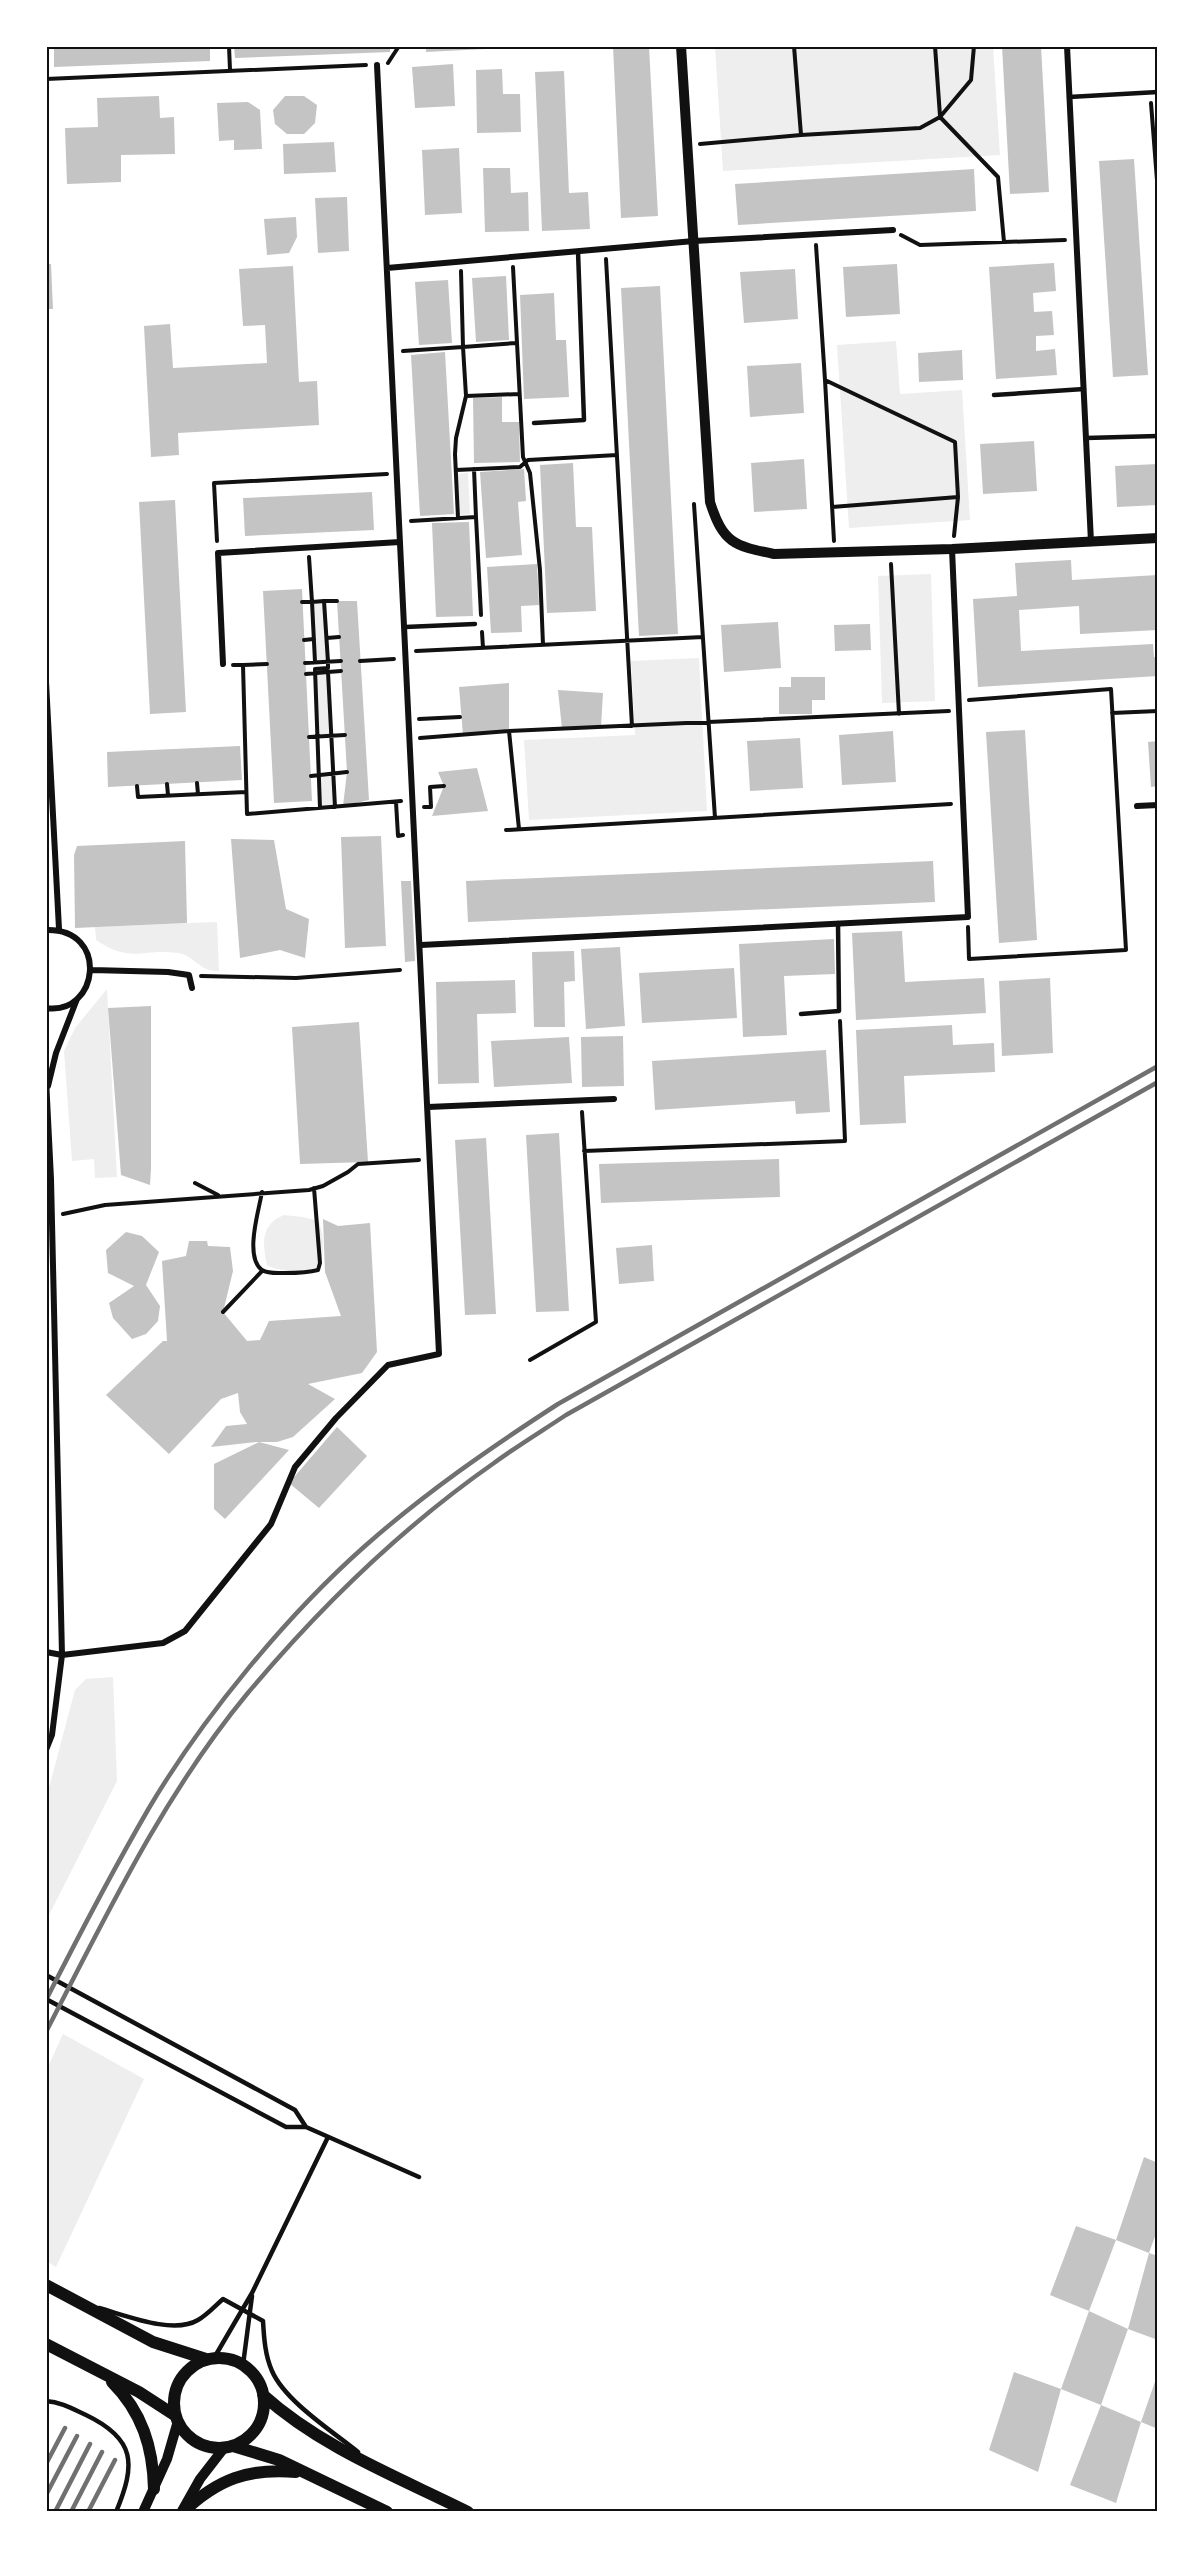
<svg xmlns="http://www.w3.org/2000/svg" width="1204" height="2558" viewBox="0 0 1204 2558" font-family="Rubik,sans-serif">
<rect width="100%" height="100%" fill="#fff"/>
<!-- green -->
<path fill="#eee" d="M715,47H993L1000,155L723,171Z
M896,341L900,394L962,390L970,520L849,528L837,345Z
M468,473L470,514L459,515L458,474Z
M931,574L935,701L882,703L878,576Z
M324,601L328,662H315L312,602Z
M699,658L707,811L529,820L524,740L635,735L631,661Z
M328,672L331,736L318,737L315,673Z
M333,773L335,807L320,808L319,775Z
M217,922L219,971C198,972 195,955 178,953C142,948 131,964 96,940L95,927Z
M107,989L117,1177L95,1178L94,1159L72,1161L64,1051L75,1028Z
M284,1215L303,1217L319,1221C323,1235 326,1252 319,1266C304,1273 282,1273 267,1265C262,1243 261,1224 284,1215Z
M113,1677L117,1781L47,1919V1795L75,1690L86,1679Z
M63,2034L144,2079L56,2267L46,2261L47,2069Z"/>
<!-- building -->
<path fill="#c4c4c4" d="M54,46H210V61L54,67Z
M234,46H390V52L235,58Z
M426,46H505V48L426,52Z
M613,46H649L658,216L621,218Z
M1002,46H1041L1049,192L1010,194Z
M453,64L455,106L415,108L412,67Z
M502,69L503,94H520L521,132L477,133L476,70Z
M564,71L569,193L588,192L590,229L542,231L535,72Z
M159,96L160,118L174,117L175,154L121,155V182L67,184L65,128L98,127L97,98Z
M285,96H304L317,105L315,123L304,134H287L275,124L273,110Z
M248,102L260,110L262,149L234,150V140L219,141L217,103Z
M334,142L336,172L284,174L283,144Z
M459,148L462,213L425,215L422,150Z
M1134,159L1148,375L1113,377L1099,161Z
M483,168H510L511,193L528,192L529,231L485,232Z
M974,169L976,211L738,225L735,184Z
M347,197L349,251L318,253L315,198Z
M296,217L297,237L289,253L267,255L264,219Z
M1054,263L1056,291L1033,293L1034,312L1052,311L1054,335L1036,336V351L1055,349L1057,375L996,379L989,267Z
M46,264H51L53,309H46Z
M897,264L900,314L846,317L843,267Z
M293,266L299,382L317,381L319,425L178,433L179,455L151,457L144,326L170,324L173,368L267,363L265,325L243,326L239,269Z
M795,269L798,319L744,323L740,272Z
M506,276L509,340L476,342L472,278Z
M448,280L452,343L419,345L415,282Z
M660,286L678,634L639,636L621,288Z
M554,293L556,340H566L569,397L524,399L520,295Z
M962,350L963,380L919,382L918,353Z
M445,352L454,514L420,516L411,355Z
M801,363L804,413L750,417L747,366Z
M502,397V422H519L520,462L474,463L473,398Z
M1034,441L1037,491L983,494L980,444Z
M804,459L807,509L754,512L751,463Z
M573,463L576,527H592L596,611L547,613L540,465Z
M1158,464V505L1117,507L1115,466Z
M524,469L526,501L518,502L522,555L486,558L480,472Z
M372,492L374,530L245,536L243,498Z
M175,500L186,712L150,714L139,502Z
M469,522L473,616L436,617L432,523Z
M1071,560L1072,580L1158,575V630L1080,634L1079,606L1019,610L1021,651L1153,644L1154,657H1158V676L978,687L973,599L1017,596L1015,563Z
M537,564L539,605L521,606L522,632L491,633L487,567Z
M302,589L312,801L274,803L263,591Z
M337,601H357L369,800L343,806L347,772Z
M778,622L781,668L724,672L721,625Z
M870,624L871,650L835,651L834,625Z
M791,677H825V700H812V714H779V687H791Z
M509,683V731L463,735L459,687Z
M558,690L603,693L601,727L562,729Z
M1025,730L1037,940L999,943L986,732Z
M893,731L896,782L842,785L839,735Z
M800,738L803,788L750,791L747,741Z
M1158,741V786L1151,787L1148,742Z
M240,746L242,780L108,787L107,752Z
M477,768L488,811L432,816L444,786L438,772Z
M381,836L386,946L345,948L341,837Z
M231,839L274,840L286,909L309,919L305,958L280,950L240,958Z
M185,841L187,923L75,928L74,855L77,846Z
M933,861L935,902L468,922L466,881Z
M401,881H411L415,961L405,962Z
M902,931L905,982L984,978L986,1013L856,1020L852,933Z
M834,939L835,974L784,976L787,1035L743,1037L739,944Z
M620,947L625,1026L586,1029L581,949Z
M574,951L575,981L564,982L565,1027H534L532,952Z
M734,968L737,1018L642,1023L639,973Z
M1050,978L1053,1053L1002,1056L999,981Z
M515,980L516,1013L477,1014L479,1083L438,1084L436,982Z
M151,1006V1169L150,1185L121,1175L108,1008Z
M359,1022L368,1162L300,1164L292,1027Z
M952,1025L953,1045L994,1043L995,1072L904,1076L906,1123L860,1125L856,1030Z
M623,1036L624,1086L582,1087L581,1037Z
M569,1037L572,1083L494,1087L491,1041Z
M826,1050L830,1112L796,1114L795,1101L655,1110L652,1061Z
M559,1133L569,1311L536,1312L526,1135Z
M486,1138L496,1314L465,1315L455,1140Z
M779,1159L780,1197L601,1203L599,1164Z
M323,1219L338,1226L370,1223L377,1352L362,1373L308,1384L335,1399L293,1437L277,1442H256L211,1447L226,1426L247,1424L240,1412L238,1393L221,1399L169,1454L106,1395L163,1341H167L162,1261L186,1256L189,1241H207L208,1246L230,1247L233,1271L223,1312L247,1341L260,1340L269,1321L341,1316L325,1272Z
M126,1232L142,1236L159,1252L146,1285L160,1306L158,1321L146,1334L132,1339L113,1318L109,1303L134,1286L108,1273L106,1250Z
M652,1245L654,1281L619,1284L616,1248Z
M337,1427L367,1456L319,1508L289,1483Z
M259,1442L289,1450L225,1519L214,1509V1464Z
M1144,2157L1158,2163V2228L1149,2253L1116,2240Z
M1076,2226L1116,2240L1089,2311L1050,2295Z
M1149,2253L1158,2256V2340L1128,2329Z
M1089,2311L1128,2329L1101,2405L1061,2389Z
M1014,2372L1061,2389L1038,2472L989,2450Z
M1157,2376H1158V2429L1141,2422Z
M1101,2405L1141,2422L1116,2503L1070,2485Z"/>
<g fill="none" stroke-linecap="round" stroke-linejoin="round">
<!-- path -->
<path stroke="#111" stroke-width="4" d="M229,46L230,70
M794,46L801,135L920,128L940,117L998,177L1004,242
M935,46L940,116
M695,47L715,46
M388,63L399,46
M46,79L366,65
M1151,103L1158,193
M940,117L971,80L974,46
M700,144L801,135
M901,235L920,245L1065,240
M816,245L825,380L955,442L958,497L954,536
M606,259L632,726
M513,267L523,457L530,473L540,570L543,645
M403,351L463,347L461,271
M825,380L834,541
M466,396L519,394
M456,470L520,467L528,460L617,455
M694,504L715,818
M832,507L958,497
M476,517L481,615
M458,518L455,454L456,438L466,396L463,347L516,343
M411,521L476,517L474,469
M217,541L214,483L387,474
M309,557L312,602L324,601L328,662V668L315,669L320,808
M891,564L899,714
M324,601H337
M302,602H312L315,662
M482,632L483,648
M327,638L339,637
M304,640L314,639
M416,651L703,637
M360,661L394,659
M305,663L341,661
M233,665H243L247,814L401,801
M243,665L267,664
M328,672L341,671
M306,674L328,672L335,807
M1112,713L1158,711
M419,719L460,717
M309,737L345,735
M420,738L509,731
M311,776L347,772
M197,783L198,794
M167,784L168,795
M137,786L138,797L246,792
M430,787L444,786
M396,802L398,836L403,835
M424,807H431L430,787
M519,829L509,731L949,711
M506,830L951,804
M968,927L969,959L1126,950L1111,689L969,700
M201,976L296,978L400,970
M584,1151L845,1141L840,1021
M195,1183L218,1195
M262,1192C259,1210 244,1257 262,1270C268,1274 278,1273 285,1273C296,1273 307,1273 318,1270L320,1263L314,1188
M63,1214L105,1205L309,1190L323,1186L348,1172L358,1164L419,1160
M223,1312L262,1271
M530,1360L596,1322L582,1112
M321,2512H327"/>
<!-- service -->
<path stroke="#111" stroke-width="4.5" d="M1069,97L1158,92
M994,395L1084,389
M534,423L584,420L578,251
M1086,438L1158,436
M405,627L475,624
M801,1014L839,1011L838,923
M46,1975L295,2110L306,2127
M46,1999L286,2127H306L419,2177
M99,2308C125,2315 173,2335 198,2320C207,2315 215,2306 223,2299L263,2321C264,2338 265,2355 272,2371C285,2401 332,2431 358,2452
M214,2358L252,2293L328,2137
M243,2365L252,2296
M46,2401C61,2402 73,2409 86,2415C136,2439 136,2464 116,2512"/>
<!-- minor -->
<path stroke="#111" stroke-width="6" d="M1067,46L1091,542
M387,268L694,241L893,230
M223,664L218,553L400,542
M46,682L59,929
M1137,806L1158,805
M46,930C110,928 99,1016 46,1008
M421,945L968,917L952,549
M92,970L168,972L189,975L192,988
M46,1079L51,1179L62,1655L52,1735L46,1750
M48,1086L56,1053L77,999
M428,1107L614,1099
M46,1652L62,1655L163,1643L185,1631L271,1524L295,1467L336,1418L388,1365L439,1354L377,65"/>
<!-- tertiary -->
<path stroke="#111" stroke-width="10" d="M681,46L710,502C723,543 734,546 774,554L952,549L1158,538
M182,2511L200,2479L224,2448
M143,2512L167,2459L178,2421"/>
<!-- secondary -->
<path stroke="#111" stroke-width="12" d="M46,2285L153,2342L206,2359
M46,2344L139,2392L176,2416
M174 2403a45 45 0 1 1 90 0a45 45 0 1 1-90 0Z
M112,2382C142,2412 153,2447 154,2489
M263,2395C322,2448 398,2477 468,2512
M233,2446L279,2460L387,2512
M183,2512C218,2479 248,2468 296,2472"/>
<!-- rail -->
<path stroke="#707070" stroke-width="4.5" d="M46,2000C79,1935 113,1870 149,1808C203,1717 286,1616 365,1546C425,1493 490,1448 558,1404L1158,1066
M46,2032C106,1916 164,1794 247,1694C320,1607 401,1528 494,1463C517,1446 542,1431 566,1415L1158,1082
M46,2464L65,2428
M46,2495L77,2436
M55,2512L90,2444
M71,2512L102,2452
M88,2512L115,2460"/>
</g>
<!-- border -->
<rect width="1204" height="2558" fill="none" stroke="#ffffff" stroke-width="96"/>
<rect x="48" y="48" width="1108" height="2462" fill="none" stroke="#111" stroke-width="2"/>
</svg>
